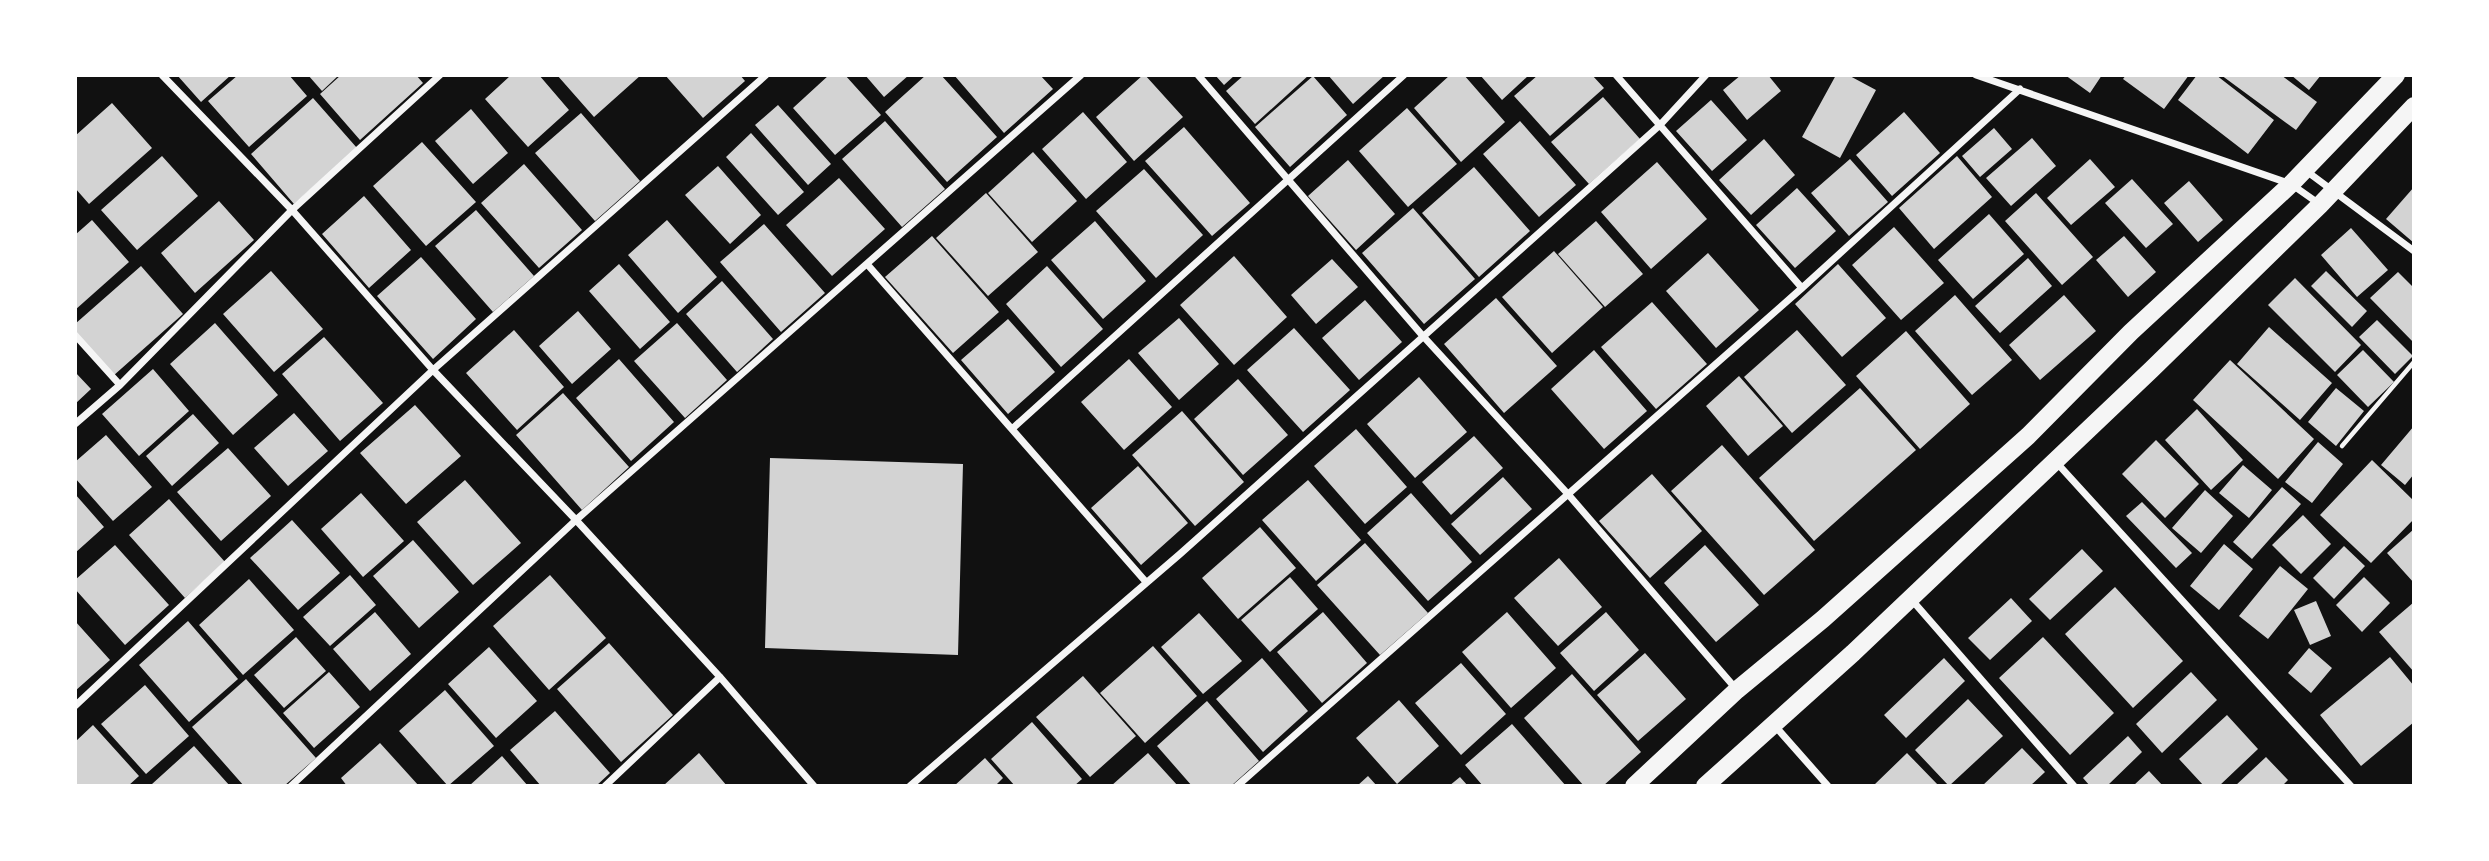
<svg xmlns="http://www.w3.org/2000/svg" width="2489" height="861" viewBox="0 0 2489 861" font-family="Signika,sans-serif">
<rect width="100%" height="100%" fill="#111"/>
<!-- building -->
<path fill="#d3d3d3" d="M177,75H231L201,102Z
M238,75H289L307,96L249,147L208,101Z
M308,75H339L322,91Z
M341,75H416L423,83L360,140L320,94Z
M511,75H539L569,110L528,147L485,99Z
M557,75H641L594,117Z
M665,75H740L745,81L703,118Z
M829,75H845L881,115L835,155L793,108Z
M865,75H909L884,97Z
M926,75H941L997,137L947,182L885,112Z
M954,75H1040L1053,89L1004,133Z
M1143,75H1145L1183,117L1134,161L1096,117Z
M1215,75H1235L1224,85Z
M1244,75H1309L1255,124L1226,91Z
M1328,75H1385L1353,104Z
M1450,75H1464L1505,122L1461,162L1414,108Z
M1480,75H1529L1502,100Z
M1538,75H1592L1604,88L1550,136L1514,96Z
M1741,75H1768L1781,91L1747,120L1723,90Z
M1836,75H1848L1876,90L1840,158L1802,137Z
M2065,75H2102L2090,93Z
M2126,75H2189L2164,109L2123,79Z
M2197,75H2216L2274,120L2248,154L2178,100Z
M2221,75H2281L2317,102L2296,130Z
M2291,75H2321L2309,90Z
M1313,76L1347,115L1290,167L1255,127Z
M1603,97L1640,139L1589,184L1551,142Z
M313,98L357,148L294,204L251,154Z
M1711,100L1747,140L1712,171L1676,131Z
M112,103L152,148L89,204L75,188V136Z
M778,105L831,164L808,185L755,125Z
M1407,108L1457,164L1408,207L1359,151Z
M471,109L508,153L473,184L435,141Z
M1083,112L1127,162L1086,199L1042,149Z
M1904,112L1940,153L1892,196L1856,155Z
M581,113L640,181L595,221L535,153Z
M885,121L945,189L902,227L842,159Z
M1520,121L1576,185L1539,217L1483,154Z
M1184,127L1250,203L1212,236L1145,161Z
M1994,128L2012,149L1980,177L1962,156Z
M751,133L804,192L778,215L726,157Z
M2032,138L2056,166L2011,206L1986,178Z
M1764,139L1795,175L1751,215L1719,180Z
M422,142L476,202L426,246L373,186Z
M1033,152L1077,201L1032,242L988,193Z
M162,156L198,196L137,250L101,210Z
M1957,156L1992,197L1934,249L1899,208Z
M1850,159L1888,202L1849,236L1811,193Z
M2090,159L2115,187L2071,225L2047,198Z
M1348,160L1395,214L1356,250L1308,196Z
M1657,162L1707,219L1651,269L1601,212Z
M524,164L582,230L539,268L481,203Z
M718,166L761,215L730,244L685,195Z
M1474,167L1530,231L1479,277L1422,213Z
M1144,169L1203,235L1156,278L1096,211Z
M839,178L885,229L832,276L786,225Z
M2132,179L2173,224L2146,248L2105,203Z
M2189,181L2223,220L2198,242L2164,203Z
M2414,187V243L2386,219Z
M1797,188L1836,231L1795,268L1756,225Z
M986,193L1038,252L988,296L936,238Z
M2036,193L2093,257L2062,285L2005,221Z
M364,196L411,250L369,288L322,234Z
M219,201L254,240L195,293L161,253Z
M1413,208L1475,279L1424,324L1362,253Z
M476,210L534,276L493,312L435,246Z
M1989,214L2024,254L1973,299L1938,260Z
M92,220L129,262L75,310V235Z
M667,220L717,277L678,313L628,255Z
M1095,221L1146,281L1103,319L1051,260Z
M1596,221L1643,274L1605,307L1558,254Z
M764,224L825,293L781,332L720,262Z
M1894,227L1944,283L1901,320L1852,265Z
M2351,228L2388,270L2357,297L2321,255Z
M932,236L999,312L953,353L885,277Z
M2124,236L2156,272L2128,297L2096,260Z
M1554,251L1603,307L1552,353L1502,297Z
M1708,253L1759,310L1716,348L1666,291Z
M1234,256L1287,317L1234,365L1180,305Z
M421,257L476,319L433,359L377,296Z
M2028,258L2052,286L2000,333L1975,306Z
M1332,259L1358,287L1316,324L1291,295Z
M619,264L670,322L640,349L589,291Z
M1838,264L1886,318L1842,357L1795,304Z
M141,266L183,314L113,376L75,334V324Z
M1047,266L1103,329L1061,367L1006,304Z
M271,271L323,329L274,372L223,314Z
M2326,271L2367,311L2352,327L2311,286Z
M2398,272L2414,288V343L2370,298Z
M2295,278L2361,345L2335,372L2268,305Z
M722,281L773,339L737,372L686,314Z
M1955,295L2012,360L1972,395L1915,331Z
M2064,295L2096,331L2040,380L2009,345Z
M1496,298L1557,366L1504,413L1444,344Z
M1365,300L1402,342L1359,380L1322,338Z
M1652,302L1707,364L1656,409L1601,347Z
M578,311L611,349L572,384L539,346Z
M1179,318L1219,364L1179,400L1138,353Z
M1008,319L1055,372L1008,414L961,360Z
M2377,320L2413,356L2395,374L2359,337Z
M215,323L278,395L233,435L170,364Z
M677,323L727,380L685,418L634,361Z
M2269,327L2332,383L2300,420L2237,364Z
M1294,328L1350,390L1303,432L1247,370Z
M514,330L564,387L517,430L466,373Z
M1797,330L1846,385L1792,433L1744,377Z
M1906,331L1970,404L1920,449L1856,376Z
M324,337L383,403L340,441L282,374Z
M1594,350L1647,411L1604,449L1551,389Z
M2363,350L2394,382L2368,407L2337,375Z
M619,359L674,422L631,461L576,398Z
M1129,359L1172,407L1124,450L1081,402Z
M2230,360L2314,439L2278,479L2193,400Z
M153,369L189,411L139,456L102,414Z
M75,372L91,389L75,404Z
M1739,376L1783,426L1748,456L1706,406Z
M1419,377L1467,432L1415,478L1367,424Z
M1238,379L1288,435L1243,475L1194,419Z
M1860,388L1916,450L1814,541L1759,478Z
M2336,388L2364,411L2336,446L2308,422Z
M563,393L629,467L582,510L516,435Z
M415,405L461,456L406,504L360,453Z
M2197,409L2243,460L2211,490L2165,440Z
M1182,411L1244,482L1195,526L1132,455Z
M294,413L328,451L288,486L254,448Z
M193,414L219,443L172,486L146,456Z
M2414,426V474L2405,485L2381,465Z
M1356,429L1407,487L1365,524L1314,466Z
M106,435L152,487L113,521L75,478V462Z
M1474,436L1503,468L1451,515L1422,482Z
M2156,440L2199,484L2165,518L2122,474Z
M2318,442L2343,464L2312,503L2285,482Z
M1722,445L1815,550L1764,595L1671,491Z
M228,448L271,496L221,541L177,492Z
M770,458L963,464L958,655L765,648Z
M2372,460L2414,501V519L2371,563L2320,515Z
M2243,465L2272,490L2249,518L2219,493Z
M1138,466L1188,523L1141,565L1091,508Z
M1652,474L1702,531L1650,578L1599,521Z
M1503,477L1532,509L1480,555L1451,524Z
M465,480L521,543L473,585L417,522Z
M1308,480L1361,540L1316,581L1262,520Z
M2282,487L2301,504L2252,559L2233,542Z
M2205,490L2233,516L2201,553L2172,528Z
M361,493L404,541L363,577L321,529Z
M1411,493L1472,562L1428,601L1367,533Z
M75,494L104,527L75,553Z
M169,499L225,562L185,598L129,535Z
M2142,502L2192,553L2176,568L2126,516Z
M2303,515L2331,544L2301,574L2272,545Z
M292,520L340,573L298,610L250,558Z
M1260,527L1296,568L1238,619L1202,578Z
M2414,529V583L2387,553Z
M413,540L459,592L419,628L373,576Z
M1365,543L1428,613L1380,655L1317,585Z
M2224,544L2253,569L2219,610L2190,586Z
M115,545L169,605L125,645L75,589V580Z
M1705,545L1759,605L1716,642L1664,583Z
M2344,546L2365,566L2334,599L2313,578Z
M2082,549L2103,571L2050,620L2029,599Z
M1559,558L1602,607L1558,646L1514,598Z
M2280,566L2308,589L2268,639L2239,616Z
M350,575L376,605L330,646L303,617Z
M550,575L606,638L549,690L493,626Z
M1290,577L1318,609L1270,652L1241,620Z
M2364,577L2390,603L2362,632L2336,605Z
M249,579L294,630L243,675L199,625Z
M2115,587L2183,661L2133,708L2065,634Z
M2011,598L2032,621L1990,660L1968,638Z
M2316,601L2331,636L2310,645L2294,610Z
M2414,602V672L2379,632Z
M375,612L411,654L370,691L333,649Z
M1323,612L1367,663L1322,703L1277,652Z
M1507,612L1556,668L1511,708L1462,652Z
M1606,612L1639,650L1594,691L1560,653Z
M1199,613L1242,661L1203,694L1161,647Z
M75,621L110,660L75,691Z
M188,621L238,679L189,722L139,665Z
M296,637L326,671L284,708L254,675Z
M2043,637L2114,713L2070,755L1999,678Z
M609,643L673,715L621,762L557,689Z
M1153,646L1197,696L1145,743L1100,693Z
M489,647L537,701L496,738L448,684Z
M2309,648L2332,668L2311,693L2288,673Z
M1645,653L1686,699L1638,741L1597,695Z
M2390,657L2414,686V722L2361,766L2320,715Z
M1262,658L1308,711L1263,752L1216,699Z
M1944,658L1965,681L1906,738L1884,715Z
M1461,663L1506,714L1461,755L1415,703Z
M329,672L360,707L314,748L283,713Z
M2191,672L2217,700L2162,753L2136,724Z
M1572,674L1641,752L1603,786H1584L1524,718Z
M1083,676L1136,736L1090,777L1036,717Z
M246,679L316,758L284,786H244L192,727Z
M145,685L189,736L146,774L101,724Z
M445,690L494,746L448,786L399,731Z
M1968,699L2003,736L1949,786L1915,750Z
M1399,700L1439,746L1397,784L1356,738Z
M1207,701L1259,761L1231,786H1192L1157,746Z
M555,711L610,773L596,786H541L510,750Z
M2227,715L2258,749L2219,786H2204L2179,759Z
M1032,722L1082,779L1074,786H1015L991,759Z
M1512,724L1566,786H1483L1465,765Z
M93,725L139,776L128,786H75V742Z
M2128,736L2142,752L2107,786H2090L2083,778Z
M380,743L419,786H347L341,778Z
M194,746L230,786H154L152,784Z
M2022,748L2045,772L2030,786H1982Z
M699,753L727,786H663Z
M1148,753L1178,786H1111Z
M1907,753L1939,786H1873Z
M502,756L528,786H469Z
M2266,757L2288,780L2282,786H2235Z
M985,758L1003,778L995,786H954Z
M2149,771L2163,786H2133Z
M1368,776L1377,786H1357Z
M1460,777L1468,786H1449Z"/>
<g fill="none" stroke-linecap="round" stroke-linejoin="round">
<!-- path -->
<path stroke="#f5f5f5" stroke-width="4.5" d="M2342,446L2414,362"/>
<!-- minor -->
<path stroke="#f5f5f5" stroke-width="7" d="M162,75L292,210L433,370L576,520L720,677L814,786
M1198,75L1422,335L1567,493L1737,690
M1616,75L1802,288
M1976,75L2291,184L2318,203
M2305,170L2414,251
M867,264L1146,582
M75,335L120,385
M75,424L120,385L292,210L440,75
M1012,429L1404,75
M2056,462L2351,786
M1911,599L2074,786
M75,706L433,370L766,75
M1775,726L1828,786
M291,786L576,520L1081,75
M605,786L720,677
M910,786L1180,554L1660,125L1706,75
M1237,786L1802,288L2020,89"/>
<!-- primary -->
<path stroke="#f5f5f5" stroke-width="18" d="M1634,786L1737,690L1823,619L2028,436L2131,332L2291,184L2396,75
M1705,786L1853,653L2151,370L2320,205L2414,106"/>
</g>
<!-- border -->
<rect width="2489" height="861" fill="none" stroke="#ffffff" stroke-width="154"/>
</svg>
